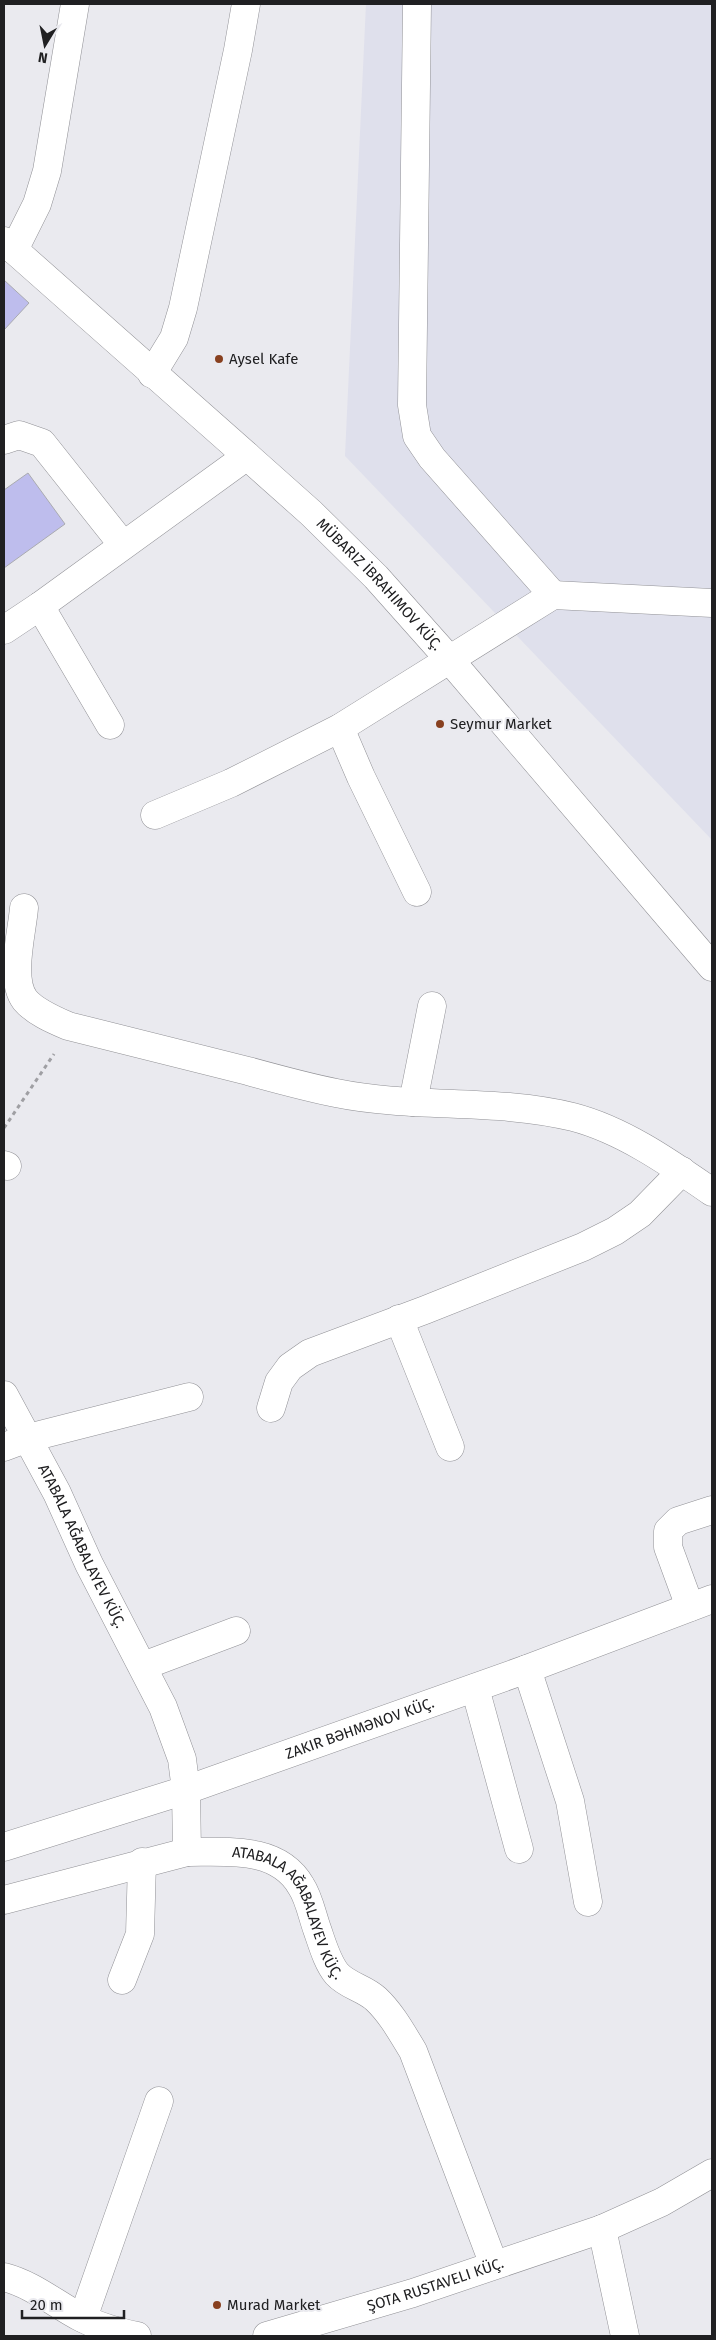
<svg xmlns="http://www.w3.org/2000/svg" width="716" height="2340" viewBox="0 0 716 2340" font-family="'Fira Sans',sans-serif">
<rect width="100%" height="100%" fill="#eaeaef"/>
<!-- built -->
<path fill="#dfe0ec" d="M366,4H712V840L345,456Z"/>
<!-- building -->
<path fill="#bebded" stroke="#aaabb0" d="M4,280L29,303L4,330Z
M28,473L65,524L4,568V490Z"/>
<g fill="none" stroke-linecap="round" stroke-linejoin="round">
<!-- minor casing -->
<g stroke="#919196" stroke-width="29">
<g id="minor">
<path d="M417,4L412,405L417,436L432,458L553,595"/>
<path id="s1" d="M4,241L247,456L311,513L376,577L449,659L712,967"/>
<path d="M14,250L37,204L47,171L75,4"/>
<path d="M152,374L174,338L183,308L238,50L246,4"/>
<path d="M4,440L19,435L42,443L123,545"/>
<path d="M40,606L110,725"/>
<path d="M4,630L40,606L247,456"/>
<path d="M340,728L361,777L417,892"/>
<path d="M155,815L231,783L340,728L553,595L712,603"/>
<path d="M24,908C22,933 9,979 25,1000C35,1012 54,1020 68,1026C128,1041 188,1056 248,1071C277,1079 306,1087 336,1093C414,1109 496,1098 573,1117C623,1130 670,1163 712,1192"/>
<path d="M413,1102L432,1006"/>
<path d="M4,1165L7,1166"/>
<path d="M399,1319L450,1447"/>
<path id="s2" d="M4,1395L57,1493L89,1564L163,1707L182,1759L186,1790L187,1852C227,1852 278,1846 301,1886C309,1898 312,1915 317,1929C322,1943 327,1962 337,1974C348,1986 364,1988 376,1999C391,2013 402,2033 413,2051L494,2265"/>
<path d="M271,1408L279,1382L290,1367L310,1353L425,1310L583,1247L615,1231L640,1214L682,1171"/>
<path d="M4,1447L28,1438L189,1397"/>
<path d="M690,1607L668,1547V1531L678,1521L712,1510"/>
<path d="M143,1666L236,1631"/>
<path d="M527,1669L570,1801L588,1902"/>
<path d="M475,1688L519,1849"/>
<path id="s3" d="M4,1847L186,1790L527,1669L712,1599"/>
<path d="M4,1900L187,1852"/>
<path d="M122,1980L140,1934L142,1862"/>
<path d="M602,2229L625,2336"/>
<path d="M4,2277C34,2285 55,2304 82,2318C99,2327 118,2332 137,2336"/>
<path d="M83,2318L159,2101"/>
<path id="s4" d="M267,2336L413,2293L602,2229L662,2202L712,2173"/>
</g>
</g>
<!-- path -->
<path stroke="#9f9fa3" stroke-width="3" stroke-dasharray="4 4" stroke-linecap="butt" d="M4,1128L54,1054"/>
<!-- minor -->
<use href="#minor" stroke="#fff" stroke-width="28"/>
</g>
<!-- markers -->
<g fill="#88401f" stroke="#eaeaef" stroke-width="2">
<circle cx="219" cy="359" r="5"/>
<circle cx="440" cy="724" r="5"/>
<circle cx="217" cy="2305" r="5"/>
</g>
<g text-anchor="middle" stroke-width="4" stroke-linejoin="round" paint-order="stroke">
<!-- poi labels -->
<g font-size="15" fill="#202022" stroke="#eaeaef" text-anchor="start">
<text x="229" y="364">Aysel Kafe</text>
<text x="450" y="729">Seymur Market</text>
<text x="227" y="2310">Murad Market</text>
</g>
<!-- street labels -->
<g font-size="15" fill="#202022" stroke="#eaeaef">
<text dy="5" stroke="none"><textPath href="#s1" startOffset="509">MÜBARIZ İBRAHIMOV KÜÇ.</textPath></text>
<text dy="5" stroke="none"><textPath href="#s2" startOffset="170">ATABALA AĞABALAYEV KÜÇ.</textPath></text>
<text dy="5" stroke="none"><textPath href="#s3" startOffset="375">ZAKIR BƏHMƏNOV KÜÇ.</textPath></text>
<text dy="5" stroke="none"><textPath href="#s2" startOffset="634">ATABALA AĞABALAYEV KÜÇ.</textPath></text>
<text dy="5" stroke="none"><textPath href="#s4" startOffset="176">ŞOTA RUSTAVELI KÜÇ.</textPath></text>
</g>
</g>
<!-- border -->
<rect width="716" height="2340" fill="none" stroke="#202022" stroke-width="10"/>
<!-- north arrow -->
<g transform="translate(45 45) rotate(190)" stroke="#eaeaef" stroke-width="4" paint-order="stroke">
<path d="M0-4L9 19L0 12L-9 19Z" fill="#202022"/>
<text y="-8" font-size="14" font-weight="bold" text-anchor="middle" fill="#202022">N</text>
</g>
<!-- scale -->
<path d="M22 2310v8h102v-8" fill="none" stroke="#202022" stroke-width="2.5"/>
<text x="30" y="2310" font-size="15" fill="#202022" stroke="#eaeaef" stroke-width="4" paint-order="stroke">20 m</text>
</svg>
